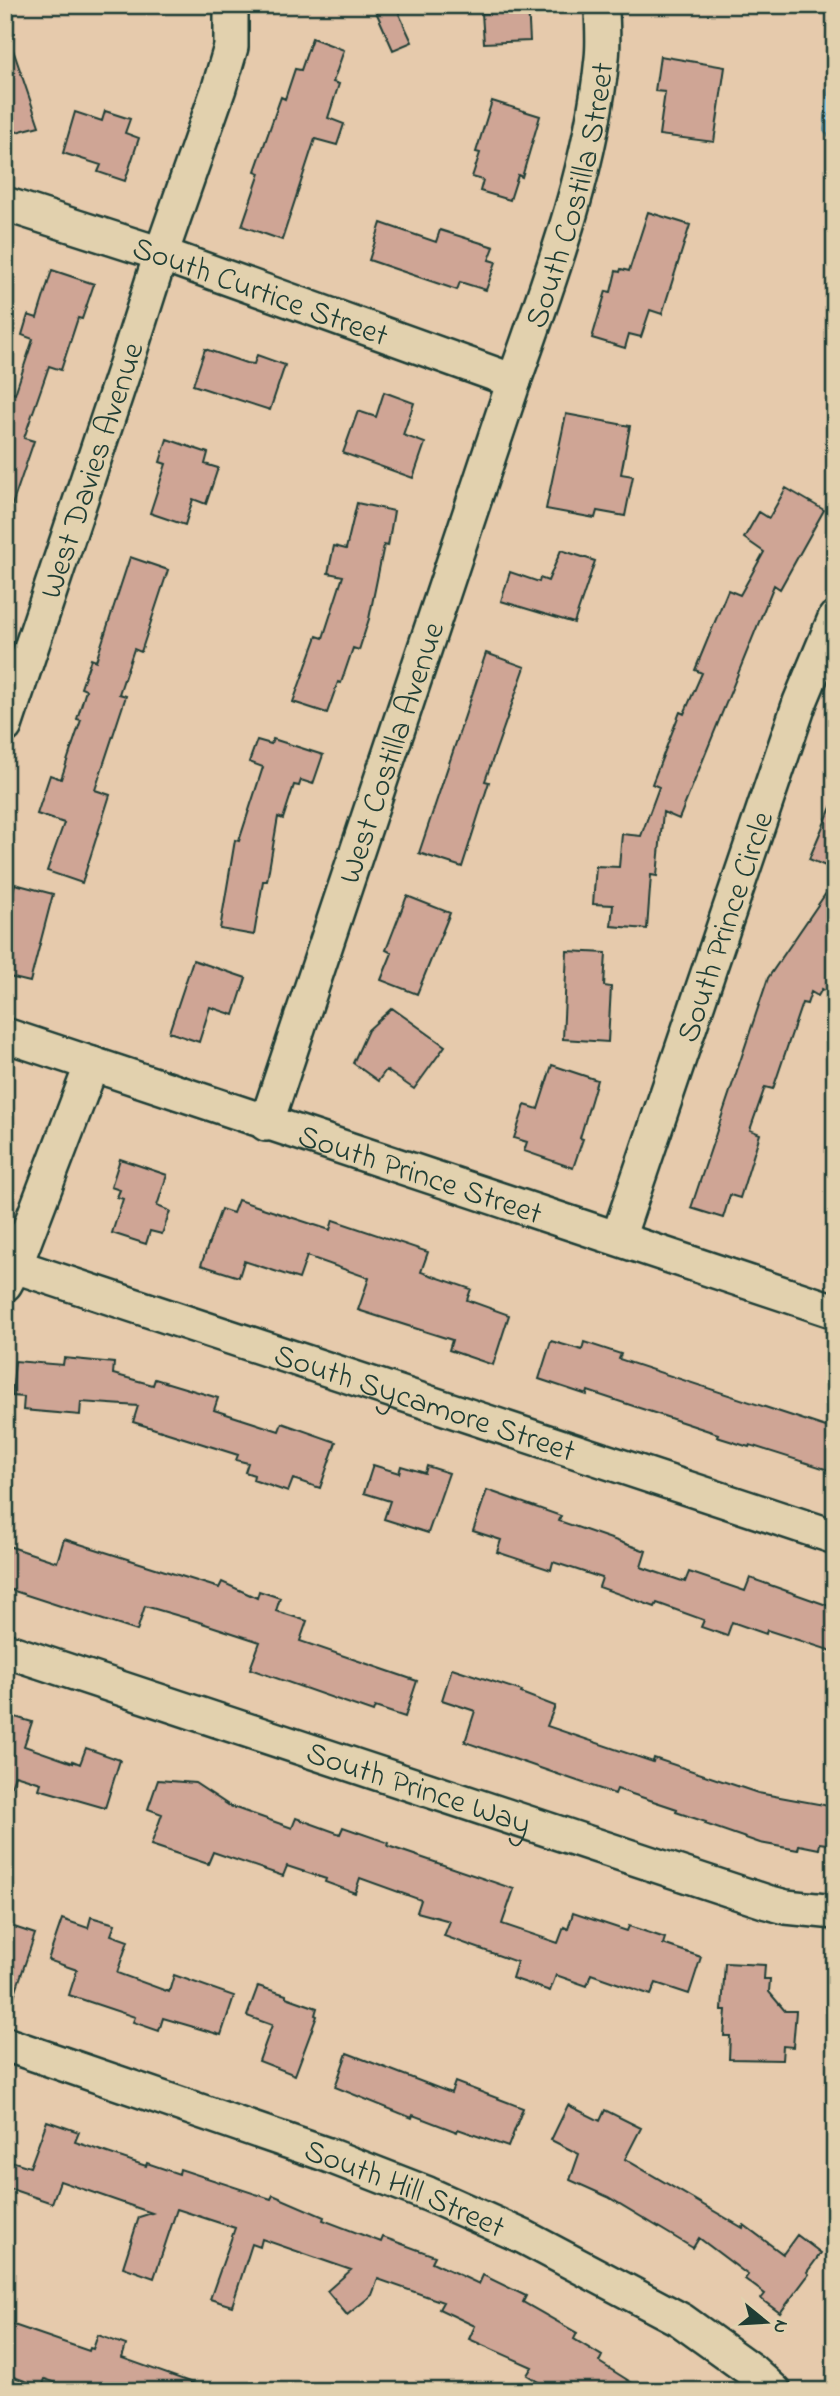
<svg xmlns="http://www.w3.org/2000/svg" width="840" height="2396" viewBox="0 0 840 2396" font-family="'Indie Flower',sans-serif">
<rect width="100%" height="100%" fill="#e6caac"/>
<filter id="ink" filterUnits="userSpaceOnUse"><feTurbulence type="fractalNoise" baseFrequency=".0143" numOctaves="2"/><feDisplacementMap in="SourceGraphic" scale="14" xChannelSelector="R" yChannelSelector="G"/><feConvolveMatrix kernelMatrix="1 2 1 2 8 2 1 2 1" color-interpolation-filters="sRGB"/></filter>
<g filter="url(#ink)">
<!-- water -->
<path fill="#8dcdee" stroke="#6193a4" stroke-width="2" d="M835,54V145L824,130L830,65Z"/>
<!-- building -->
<path fill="#cfa595" stroke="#1f3d34" stroke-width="2" d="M373,5H399V14L412,42L393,50Z
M495,5H528L530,41L484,43L482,13H496Z
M9,38L39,126L5,135V39Z
M312,38L344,50L333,82L339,84L328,118L344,124L337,145L315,139L282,240L242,226L260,173L255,171L281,97L285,99L295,69L301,70Z
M660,56L725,67L714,142L659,135L665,92L655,91Z
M492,101L540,116L522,177L518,175L510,200L480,191L483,180L472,177L480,153L476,152Z
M105,111L130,119L125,133L139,138L125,181L98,172L101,165L63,153L75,112L102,121Z
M648,212L690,225L662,314L650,310L641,337L629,334L625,348L592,338L606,291L611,292L616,271L620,272L621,269L629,271Z
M381,223L436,242L440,230L494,247L489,260L496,262L486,290L460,282L457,290L369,260Z
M52,270L94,284L82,319L78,318L61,370L49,366L24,438L34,441L9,514H5V390L15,394L33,339L22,335L28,315L37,318Z
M205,349L246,363L254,364L257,355L285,365L270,410L193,385Z
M384,392L414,403L403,435L425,443L413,478L343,453L358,411L376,417Z
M566,414L630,426L621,474L633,476L625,516L597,511L595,518L546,509Z
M167,439L208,453L205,464L218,468L206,504L193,499L185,525L150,513L166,464L160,462Z
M786,488L824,510L780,589L774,585L679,819L663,812L657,876L651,875L647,929L611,926L613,905L593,904L596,866L619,867L622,834L641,836L659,787L652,784L680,712L684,714L702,673L695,670L728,590L740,595L764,552L744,538L759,512L769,518Z
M357,503L394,511L388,546L384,545L369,619L359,650L353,648L341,683L338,682L327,713L293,702L317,636L323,638L343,576L328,573L334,546L346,549Z
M561,550L595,561L574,623L501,601L510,572L539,582L540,578L548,581Z
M130,557L168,570L141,652L134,649L119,694L126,696L95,790L110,795L82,883L47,871L64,823L37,814L50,775L61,779L81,720L77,719L86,690L81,688L91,659L96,661Z
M486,653L525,667L485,781L489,782L462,867L419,853Z
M273,739L323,755L313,784L301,780L299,786L294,785L283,819L278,817L267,881H263L254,935L220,929L235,840L239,841L263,767L249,762L257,740L271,744Z
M835,798V870L809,859Z
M835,880V997L822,989L818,996L811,992L807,1004L802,1003L773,1089L765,1087L750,1130L760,1134L740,1198L730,1195L723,1218L691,1208L768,978Z
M15,884L53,894L30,982L5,976V920Z
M407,896L450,913L417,994L381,980L392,953L386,950Z
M567,951L606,953L604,986L611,987L608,1042L563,1039Z
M193,960L246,978L234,1015L210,1007L199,1042L169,1032Z
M392,1008L445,1046L414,1089L386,1070L378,1081L353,1063L368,1030Z
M552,1065L597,1080L580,1138L583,1139L573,1168L524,1151L527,1142L514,1138L525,1105L538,1109Z
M120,1159L167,1175L157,1206L170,1211L162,1234L150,1231L146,1244L112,1233L123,1199L117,1197L120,1190L111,1187Z
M238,1200L330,1230L333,1220L428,1252L421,1272L471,1289L467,1300L509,1315L493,1365L449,1350L452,1340L358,1310L369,1278L307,1256L299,1279L244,1261L239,1277L201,1265L221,1209L233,1213Z
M551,1341L582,1350L584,1342L621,1354L619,1359L835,1430V1472L750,1445L749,1447L717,1437L718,1434L588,1391L587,1395L539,1379Z
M64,1358L114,1363L113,1374L153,1385L155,1379L218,1398L214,1410L279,1431L282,1423L336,1442L320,1488L293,1479L288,1492L253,1480L254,1475L245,1472L248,1463L236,1460L238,1455L133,1422L138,1406L81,1402L80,1415L23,1410L24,1397L12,1396L15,1361L63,1365Z
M373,1465L399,1473L401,1466L425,1473L427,1466L449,1473L428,1533L384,1519L390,1501L364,1493Z
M487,1490L561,1516L559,1521L646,1551L641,1567L685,1582L689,1572L745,1591L750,1578L835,1608V1652L767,1630L766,1634L732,1622L727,1636L701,1627L704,1620L657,1603L655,1607L599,1587L602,1578L553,1562L551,1570L497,1552L501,1540L473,1531Z
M64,1539L219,1588L222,1582L257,1598L259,1591L280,1598L276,1611L307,1621L300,1641L417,1681L405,1717L375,1707L373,1712L250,1669L260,1642L193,1620L145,1606L137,1631L5,1588V1545L57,1562Z
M452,1668L522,1691L521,1693L555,1706L547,1726L653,1762L654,1758L758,1793L835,1807V1845L820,1843L819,1849L799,1845L798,1850L760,1843L705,1824L706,1822L676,1812L677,1809L617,1789L615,1794L465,1742L475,1711L442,1700Z
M5,1714L32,1722L24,1746L73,1763V1761L80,1764L86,1748L120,1760L105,1808L39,1789L41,1783L15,1775L10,1790L5,1789Z
M158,1780L195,1783L230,1806L292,1828L296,1818L340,1834L343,1827L389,1843L388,1846L514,1889L502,1924L558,1943L564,1927L568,1929L573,1913L627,1931L629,1926L665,1938L663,1944L701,1957L689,1994L656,1983L651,1995L591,1974L587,1986L556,1975L550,1991L512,1978L517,1962L444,1936L450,1921L417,1912L421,1900L360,1878L355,1893L325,1882L326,1879L287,1866L283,1876L213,1852L208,1864L151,1845L162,1814L148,1809Z
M91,1917L115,1924L111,1935L128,1941L117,1973L169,1992L174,1975L234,1996L221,2035L163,2018L159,2031L133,2022L135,2017L69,1995L77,1970L48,1960L62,1919L88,1928Z
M5,1924L35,1934L9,2011H5Z
M725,1963L765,1965L764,1979H770L769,1992L785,2011H796L793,2047L783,2046L782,2060L729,2059L730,2036H724L726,2010H722Z
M258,1986L286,1995V1997L317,2008L315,2015L317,2016L295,2075L259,2061L272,2025L247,2016Z
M347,2053L451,2093L455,2082L523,2108L508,2147L458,2129L457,2132L413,2115L412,2118L335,2087Z
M568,2105L600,2121L605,2110L641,2128L625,2159L743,2228L744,2225L783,2254L797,2235L821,2253L807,2272L809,2274L780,2313L761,2299L765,2294L745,2279L748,2275L699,2238L693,2248L608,2197L570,2180L579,2154L551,2140Z
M47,2121L79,2132L75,2142L146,2166L147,2163L179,2174L180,2169L271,2199L273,2195L324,2217L323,2220L381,2242L383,2237L435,2256L432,2262L479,2284L483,2275L526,2296L523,2302L577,2333L574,2339L602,2356L599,2362L645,2391H536L540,2383L527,2375L532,2367L469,2339L475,2326L439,2309L443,2302L378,2279L372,2295L347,2315L327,2291L351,2270L262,2239L260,2247L252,2244L232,2306L210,2299L235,2228L177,2209L154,2278L123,2267L139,2217L152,2213L60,2181L52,2203L5,2187V2159L30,2167Z
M5,2322L89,2351L90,2348L93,2349L98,2335L126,2345L122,2358L207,2388L206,2391H80L45,2379L42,2387L5,2374Z"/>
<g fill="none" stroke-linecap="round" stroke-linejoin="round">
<!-- minor casing -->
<g stroke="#1f3d34" stroke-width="38">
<g id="minor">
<path id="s1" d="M5,204L161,254L514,381"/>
<path id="s2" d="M5,726L124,370L161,254L219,88L231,47V5"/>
<path id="s3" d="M5,1035L835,1311"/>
<path id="s4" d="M266,1124L514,381C551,276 591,170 602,58C604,41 602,23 602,5"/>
<path id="s5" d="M618,1238L800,702L835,618"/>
<path id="s6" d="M15,1266L835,1537"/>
<path d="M5,1284L15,1266L92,1064"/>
<path id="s7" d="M5,1650L767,1902L786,1907L835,1912"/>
<path id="s8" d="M5,2044L325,2154L428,2194L524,2237L681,2320L752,2371L774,2391"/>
</g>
</g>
<!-- minor -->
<use href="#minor" stroke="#e2d1ae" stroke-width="33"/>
</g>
</g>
<g text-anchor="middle" stroke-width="6" stroke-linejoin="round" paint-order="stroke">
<!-- street labels -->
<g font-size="32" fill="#1f3d34" stroke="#e2d1ae">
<text dy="11" stroke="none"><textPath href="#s4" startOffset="978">South Costilla Street</textPath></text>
<text dy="11" stroke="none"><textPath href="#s1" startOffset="270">South Curtice Street</textPath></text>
<text dy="11" stroke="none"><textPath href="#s2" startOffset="270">West Davies Avenue</textPath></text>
<text dy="11" stroke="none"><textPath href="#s4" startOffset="392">West Costilla Avenue</textPath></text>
<text dy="11" stroke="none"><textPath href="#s5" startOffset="329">South Prince Circle</textPath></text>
<text dy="11" stroke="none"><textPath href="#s3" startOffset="438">South Prince Street</textPath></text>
<text dy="11" stroke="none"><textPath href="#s6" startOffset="432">South Sycamore Street</textPath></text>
<text dy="11" stroke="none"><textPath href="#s7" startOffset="436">South Prince Way</textPath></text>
<text dy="11" stroke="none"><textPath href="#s8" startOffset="425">South Hill Street</textPath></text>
</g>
</g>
<!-- margin -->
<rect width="840" height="2396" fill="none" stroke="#e2d1ae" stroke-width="28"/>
<rect x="14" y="14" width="812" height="2368" fill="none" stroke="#1f3d34" stroke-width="2.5" filter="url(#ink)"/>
<!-- north arrow -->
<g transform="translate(766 2322) rotate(108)" stroke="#e2d1ae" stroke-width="5" paint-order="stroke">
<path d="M0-5L12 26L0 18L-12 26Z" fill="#1f3d34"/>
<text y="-10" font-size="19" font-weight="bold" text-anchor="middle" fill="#1f3d34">N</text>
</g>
</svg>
